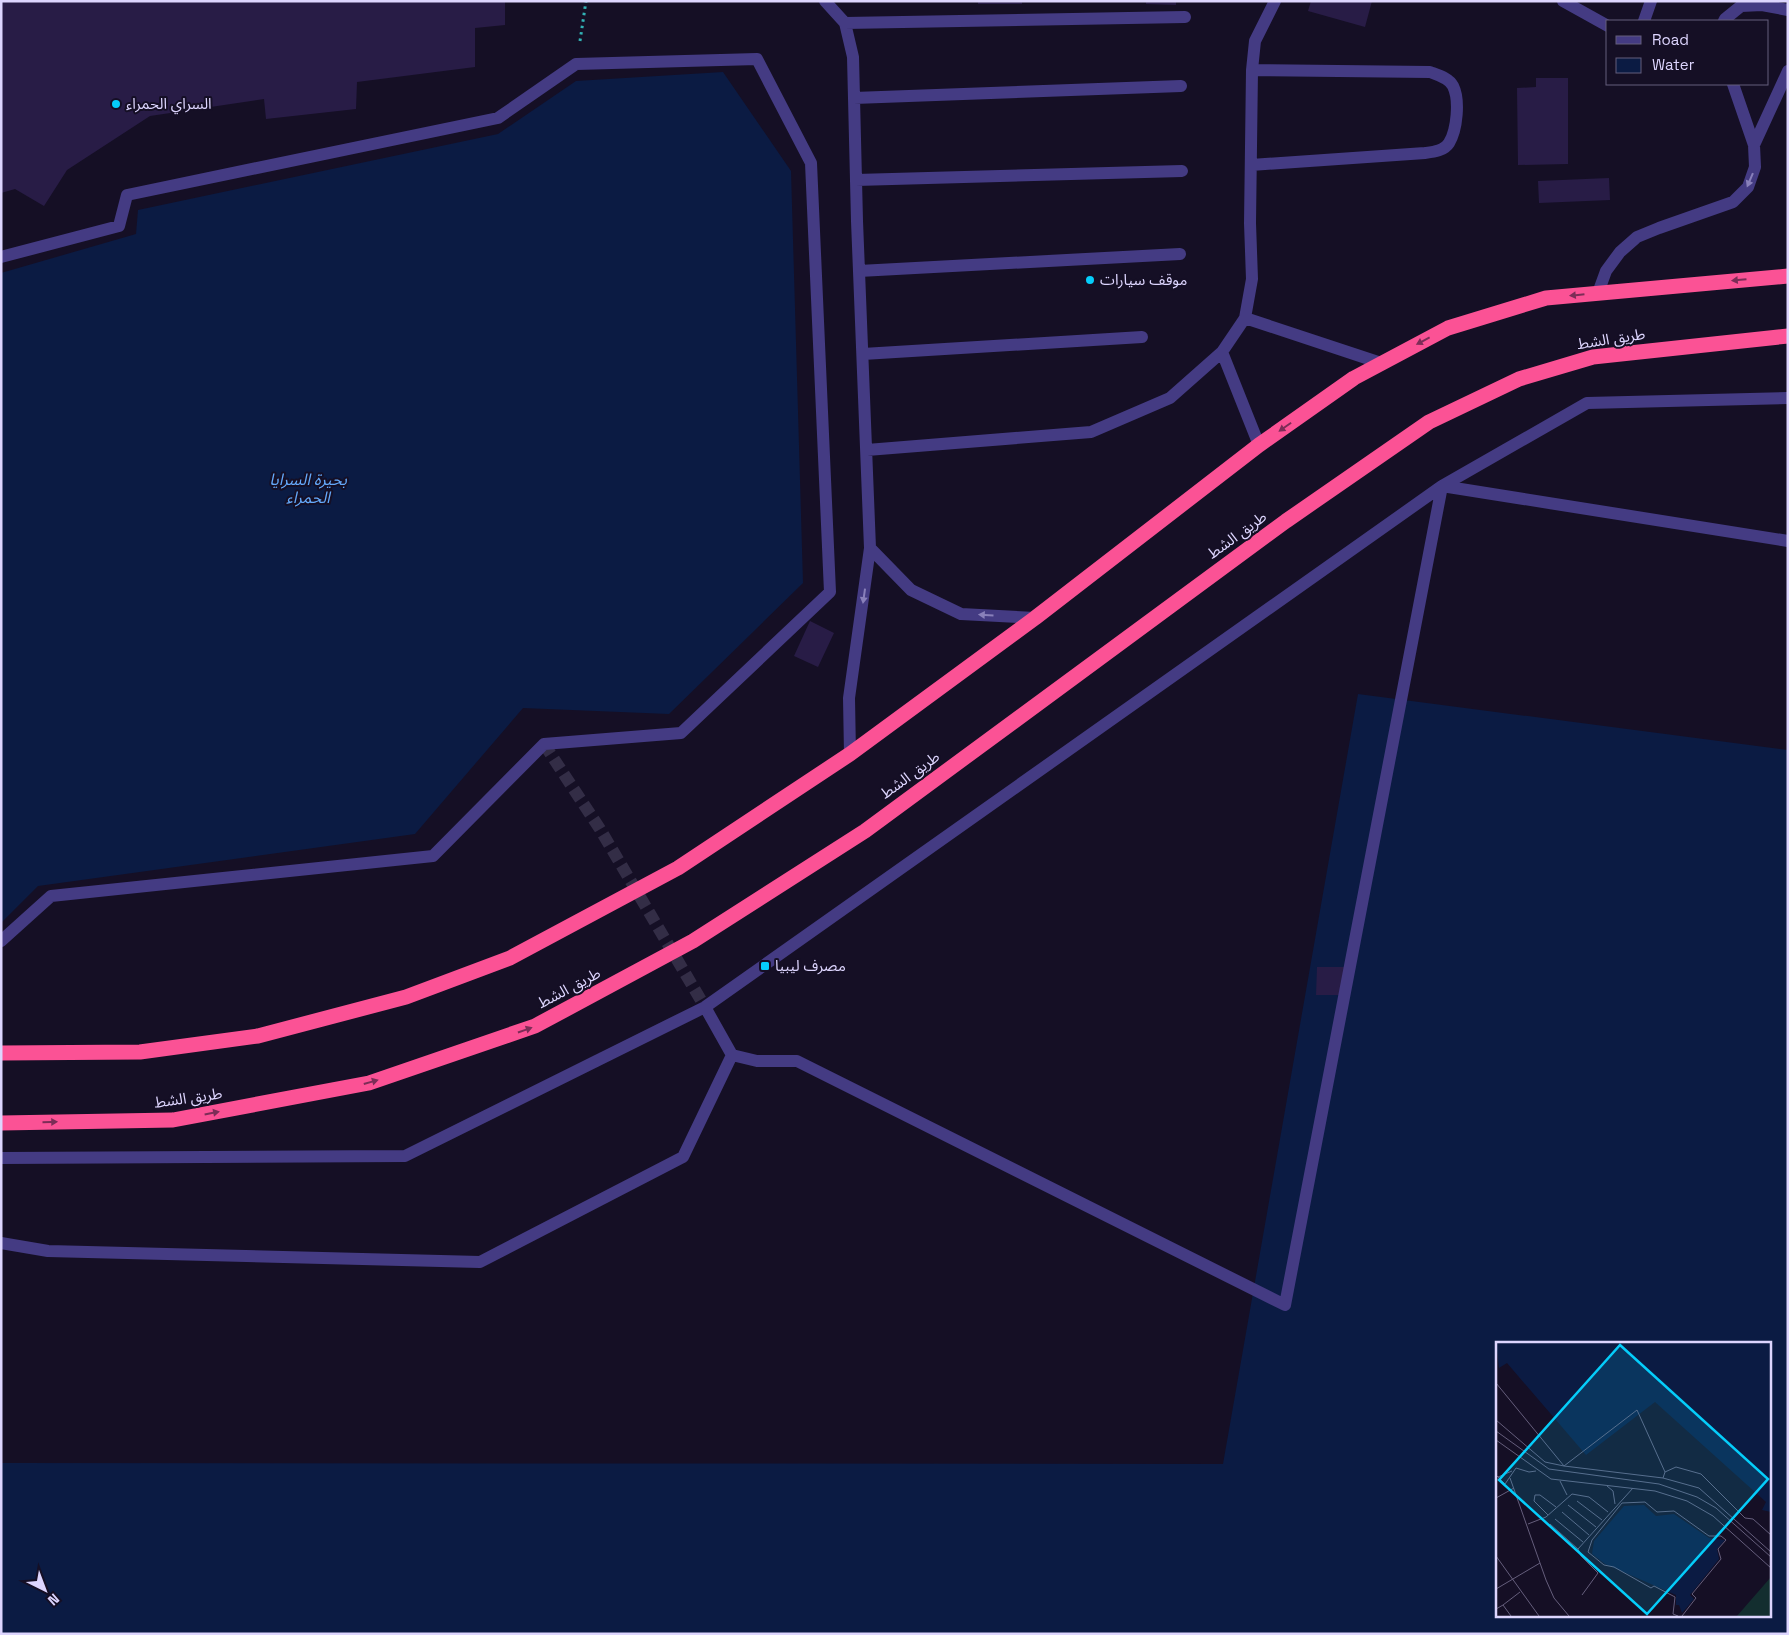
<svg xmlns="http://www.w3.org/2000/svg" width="1789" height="1635" viewBox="0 0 1789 1635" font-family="'Space Grotesk','Noto Sans Arabic',sans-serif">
<rect width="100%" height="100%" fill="#150f25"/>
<!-- water -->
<path fill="#0b1b43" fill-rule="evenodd" d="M723,72L791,171L803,583L669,714L523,708L415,834L38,886L1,923V273L136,234L138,210L498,134L576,81Z
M1358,694L1788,750V1634H1V1463L1223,1464ZM1498,1344H1770V1616H1498Z"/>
<!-- building -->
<path fill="#281c46" d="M1,1H505V25L475,28V67L357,82L356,109L266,119L264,99L150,116L67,170L44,206L15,189L1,193Z
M978,1H1022V4H978Z
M1146,1H1176V5L1146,4Z
M1311,1H1372L1365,27L1308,11Z
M1536,78H1568V164L1518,165L1517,88L1536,87Z
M1609,178L1610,200L1539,203L1538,181Z
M810,621L834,633L818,667L794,656Z
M1317,967H1349L1342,995H1316Z"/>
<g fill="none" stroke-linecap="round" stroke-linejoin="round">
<!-- minor-tunnel -->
<path stroke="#332d46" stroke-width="12" stroke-dasharray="12 6" stroke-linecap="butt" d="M544,744L600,829L705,1007"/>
<!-- path -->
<path stroke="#32b2b5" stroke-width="3" stroke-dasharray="2.5 4" stroke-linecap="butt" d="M580,41L586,1"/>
<!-- minor -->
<path stroke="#443b83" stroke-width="12" d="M825,1L845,23L853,57L857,221L870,548L849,698L850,754
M1563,1L1608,26
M1644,21L1651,1
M1724,21L1725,19L1741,6L1762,5L1788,10
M845,23L1185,17
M854,98L1181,86
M1754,145L1788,71
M1251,165L1425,153C1433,152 1444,151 1449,143C1457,130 1460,100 1453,86C1449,78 1438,75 1430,72L1252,70
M856,180L1182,171
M1,257L119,226L127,195L498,118L576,64L757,59L811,163L830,592L681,733L544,744L433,856L51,896L1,941
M859,271L1180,254
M1598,293L1606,271L1620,252L1637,237L1659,228L1733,202L1748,187L1755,167L1754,145L1733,84
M1245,318L1381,363
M1222,352L1259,445
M863,354L1142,337
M867,450L1091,432L1170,398L1222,352L1245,318L1252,279L1250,223L1252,70L1255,41L1275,1
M870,548L911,590L961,614L1035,618
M705,1007L732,1055L757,1061H797L1285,1305L1442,486L1587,403L1788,398
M1,1158L405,1156L705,1007L1442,486L1788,541
M1,1243L48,1251L480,1262L683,1157L732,1055"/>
<!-- highway -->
<path stroke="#fb5295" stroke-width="15" d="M1,1053L140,1052L258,1036L406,997L510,958L678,868L850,754L1035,618L1259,445L1354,378L1448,328L1546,298L1788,276
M1,1123L173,1120L369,1083L535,1026L693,941L865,831L1286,521L1429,422L1519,379L1593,357L1788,336"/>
</g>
<!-- one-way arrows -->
<defs><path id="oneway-solid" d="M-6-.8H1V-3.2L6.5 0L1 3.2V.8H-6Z" transform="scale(1.25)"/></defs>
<g fill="#8980ba">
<use href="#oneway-solid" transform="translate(1750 180) rotate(113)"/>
<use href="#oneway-solid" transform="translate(864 596) rotate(98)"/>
<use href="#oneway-solid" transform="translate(986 615) rotate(-177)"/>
</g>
<g fill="#7c2d57">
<use href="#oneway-solid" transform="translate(1739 280) rotate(175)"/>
<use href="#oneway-solid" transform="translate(1577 295) rotate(174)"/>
<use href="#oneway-solid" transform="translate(1423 341) rotate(152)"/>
<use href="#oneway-solid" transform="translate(1285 427) rotate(145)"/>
<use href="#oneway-solid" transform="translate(525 1030) rotate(-19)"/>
<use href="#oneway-solid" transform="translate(371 1082) rotate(-16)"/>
<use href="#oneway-solid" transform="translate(212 1113) rotate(-11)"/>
<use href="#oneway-solid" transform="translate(50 1122) rotate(-1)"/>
</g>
<!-- markers -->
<g fill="#05cdfa" stroke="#150f25" stroke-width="2">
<circle cx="116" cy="104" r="5"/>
<circle cx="1090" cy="280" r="5"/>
<rect x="760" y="961" width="10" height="10" rx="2.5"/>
</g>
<g text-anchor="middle" stroke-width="4" stroke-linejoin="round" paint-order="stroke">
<!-- poi labels -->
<g font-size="15" fill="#ddd5fe" stroke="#150f25" text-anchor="start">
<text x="126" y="109">السراي الحمراء</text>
<text x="1100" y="285">موقف سيارات</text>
<text x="775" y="971">مصرف ليبيا</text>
</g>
<!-- street labels -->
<g font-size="15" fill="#ddd5fe" stroke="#150f25">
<text transform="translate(1611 339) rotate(-9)" y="5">طريق الشط</text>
<text transform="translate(1237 535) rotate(-36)" y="5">طريق الشط</text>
<text transform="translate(910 775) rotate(-36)" y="5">طريق الشط</text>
<text transform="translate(569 988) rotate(-28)" y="5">طريق الشط</text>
<text transform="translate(188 1098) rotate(-8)" y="5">طريق الشط</text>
</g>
<!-- water labels -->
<g font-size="16" font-style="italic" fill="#65aafc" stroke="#150f25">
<text x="308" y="485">بحيرة السرايا<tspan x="308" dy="18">الحمراء</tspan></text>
</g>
</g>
<!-- overview -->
<g transform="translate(1496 1342)">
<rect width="275" height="275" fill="#150f25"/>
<path d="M275,235V274H241Z" fill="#132e2f"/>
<path d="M0,1H275V170L266,168L270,160L159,60L90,113L11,21L3,26ZM148,163L160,174L178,172L213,196L229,198L221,207L223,217L194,253L198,257L186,271L183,263H180V253L109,222L96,212L98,199L128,164Z" fill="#0b1b43"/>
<path fill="none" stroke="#655e7c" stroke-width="1" d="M0,41L68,124L167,136L203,146L275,210M0,78L49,120L68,124L141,68L169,130L167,136M0,89L53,127L163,142L201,155L220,166L275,215M0,98L55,137L159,149L191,159L217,174L275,226M169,130L180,125L205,132L249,176L257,177L275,193M0,133L9,142L20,126L33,130L40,129M2,135L16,129M14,136L50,238L58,256L73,274M64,139L71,153M111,144L117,149L119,162M0,156L18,146M81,159L106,178M72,163L100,185M66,170L93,193M52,173L38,159L39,153H44L60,165M59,177L87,200M32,182L50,175L76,152L93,155L112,170M54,182L82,207M0,214L43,274M0,247L44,221M86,253L102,231L85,214L82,207L137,146M7,263L24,250M0,267L7,263L15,274M182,274L177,272L179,255L158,244L155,246L118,225L108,223L92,210L96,198L126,161L149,160L161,170L178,169L213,194H225L230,198L222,207L225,217L196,252L200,256L186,274"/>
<path fill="#05cdfa" fill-opacity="0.15" stroke="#05cdfa" stroke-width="2.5" d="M124,3L272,137L151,272L3,138Z"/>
<rect width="275" height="275" fill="none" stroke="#ddd5fe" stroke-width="2.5"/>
</g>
<!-- border -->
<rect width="1789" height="1635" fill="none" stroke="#ddd5fe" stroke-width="5"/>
<!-- legend -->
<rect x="1606" y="20" width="162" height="65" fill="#150f25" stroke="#655e7c"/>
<rect x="1616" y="36" width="25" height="8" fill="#443b83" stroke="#655e7c"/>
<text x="1652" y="45" font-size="15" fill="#ddd5fe">Road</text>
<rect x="1616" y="58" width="25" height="15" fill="#0b1b43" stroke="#655e7c"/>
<text x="1652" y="70" font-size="15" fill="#ddd5fe">Water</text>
<!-- north arrow -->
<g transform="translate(45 1590) rotate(138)" stroke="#150f25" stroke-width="4" paint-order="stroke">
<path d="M0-4L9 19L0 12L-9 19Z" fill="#ddd5fe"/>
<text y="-8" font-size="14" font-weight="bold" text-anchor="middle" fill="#ddd5fe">N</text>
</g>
</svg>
